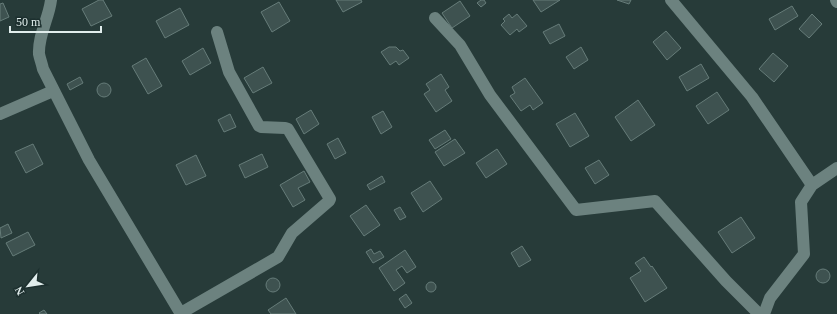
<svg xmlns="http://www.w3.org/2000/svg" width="837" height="314" viewBox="0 0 837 314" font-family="'Times New Roman',serif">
<rect width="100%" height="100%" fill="#273b39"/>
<!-- building -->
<path fill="#3e5250" stroke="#667c79" d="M99,0H103L112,16L91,26L82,9Z
M336,0H361L362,2L343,12Z
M481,0H484L486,3L481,7L477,3Z
M533,0H560L541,12Z
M617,0H631L629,4Z
M460,1L470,16L452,28L442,13Z
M279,2L290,21L272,32L261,12Z
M3,3L9,17L0,21V4Z
M792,6L798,16L775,30L769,19Z
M180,8L189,25L165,38L156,21Z
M509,14L512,18L517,14L527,26L519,32L517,29L510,35L501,25L505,21L503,19Z
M812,14L822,24L809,38L799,29Z
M559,24L565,36L550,44L543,32Z
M666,31L681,48L667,60L653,42Z
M389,47H396L400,51L403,50L409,58L399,65L396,61L390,65L381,52Z
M581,47L588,60L574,69L566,57Z
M203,48L211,63L190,75L182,61Z
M773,53L788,66L774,82L759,69Z
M146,58L162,86L148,94L132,66Z
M701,64L709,78L687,91L679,77Z
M263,67L272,83L253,93L244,78Z
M441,74L449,87L445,90L452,101L436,112L424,94L430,90L426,84Z
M80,77L83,83L70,90L67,84Z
M525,78L543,103L533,110L530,105L521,111L510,96L515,93L512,87Z
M97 90a7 7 0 1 1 14 0a7 7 0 1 1-14 0Z
M717,92L729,110L708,124L696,106Z
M638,100L655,125L631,141L615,117Z
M311,110L319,124L304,134L296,119Z
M383,111L392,127L381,134L372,117Z
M575,113L589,136L570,147L556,124Z
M230,114L236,127L224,132L218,120Z
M445,130L451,139L435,149L429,140Z
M338,138L346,153L335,159L327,144Z
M455,139L465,153L444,166L435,152Z
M33,144L43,164L26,173L15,152Z
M497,149L507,164L486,178L476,163Z
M262,154L268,167L245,178L239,165Z
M196,155L206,176L186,185L176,165Z
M599,160L609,175L595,184L585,168Z
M304,171L310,182L298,188L305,200L293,207L280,185Z
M382,176L385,182L370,190L367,185Z
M430,181L442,199L423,212L411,193Z
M366,205L380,225L364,236L350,216Z
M400,207L406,217L400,220L394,210Z
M741,217L755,238L732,253L718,232Z
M8,224L12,233L1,238L0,228Z
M28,232L35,245L13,256L6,243Z
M522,246L531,260L519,267L511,253Z
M371,249L374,254L380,251L384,257L373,263L366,252Z
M405,250L416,267L407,273L402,266L396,270L405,283L394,291L379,268Z
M644,257L651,267L652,266L667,288L645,302L630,278L641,271L635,263Z
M816 276a7 7 0 1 1 14 0a7 7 0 1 1-14 0Z
M266 285a7 7 0 1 1 14 0a7 7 0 1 1-14 0Z
M426 287a5 5 0 1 1 10 0a5 5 0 1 1-10 0Z
M406,294L412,303L405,308L399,299Z
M286,298L296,314H271L268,310Z
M44,310L47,314H40L39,313Z"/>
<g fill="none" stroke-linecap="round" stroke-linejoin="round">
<!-- minor -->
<path stroke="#6c827f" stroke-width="12" d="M51,0C49,18 38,35 39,54C40,59 42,64 43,69L89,160L181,314
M671,0L752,97L812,185
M836,0L837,2
M435,18L460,45L490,95L576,210L655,201L726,281L759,314
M0,114L53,91
M181,313L278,257L292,233L329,201L330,199L288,129L285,128L261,127L259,126L229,72L217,32
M764,314L770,298L804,254L801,202L812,185L837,168"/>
</g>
<!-- north arrow -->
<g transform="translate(28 286) rotate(240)" stroke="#1d302f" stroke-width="3" paint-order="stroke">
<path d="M0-3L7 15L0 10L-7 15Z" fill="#e1edec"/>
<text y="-6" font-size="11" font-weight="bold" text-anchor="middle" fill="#e1edec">N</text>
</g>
<!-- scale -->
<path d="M10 26v6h91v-6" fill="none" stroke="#e1edec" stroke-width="2"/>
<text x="16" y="26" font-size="12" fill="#e1edec" stroke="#1d302f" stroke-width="3" paint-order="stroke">50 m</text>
</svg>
